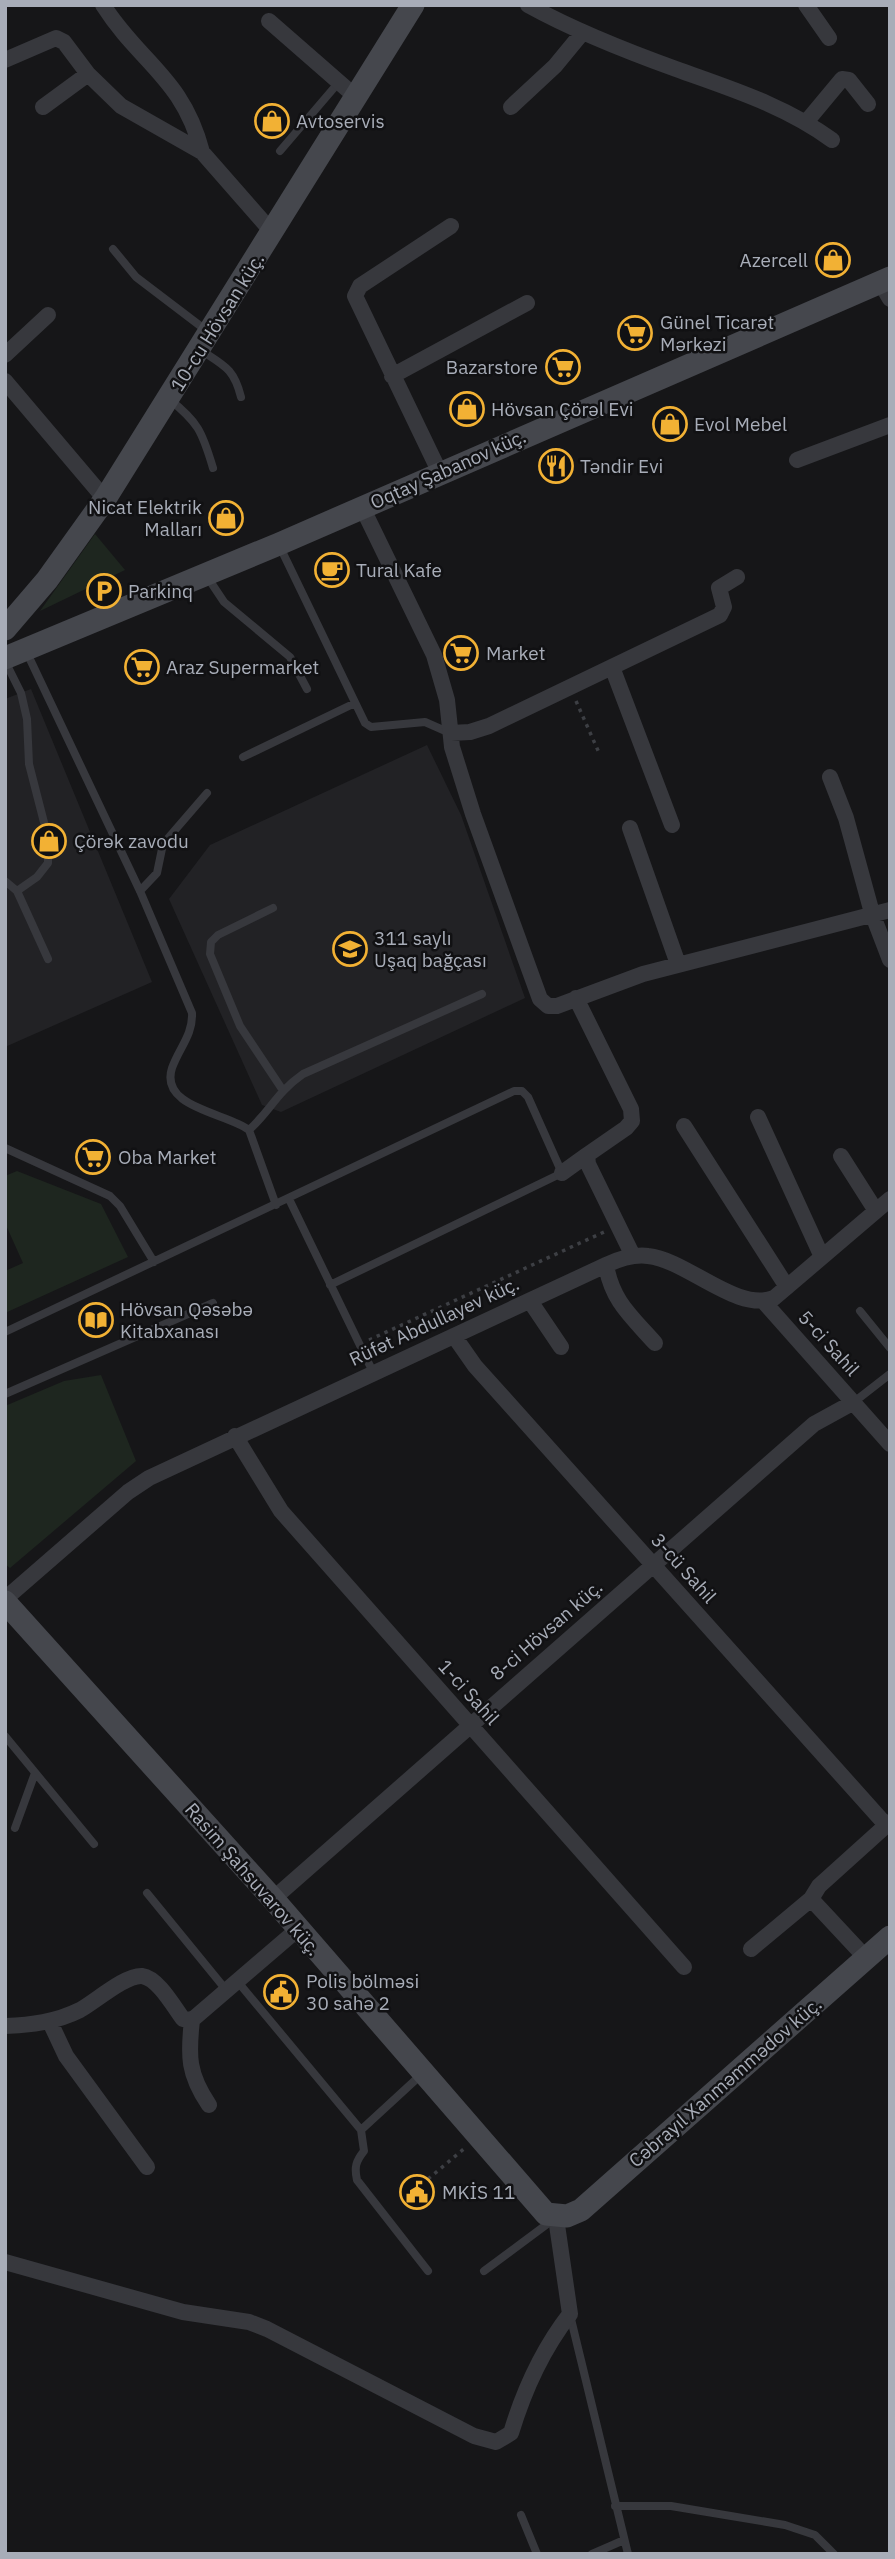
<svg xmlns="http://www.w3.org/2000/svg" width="895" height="2559" viewBox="0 0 895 2559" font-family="'IBM Plex Sans',sans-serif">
<rect width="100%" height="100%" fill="#161618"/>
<!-- built -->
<path fill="#222225" d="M31,689L152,982L5,1047V699Z
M427,745L461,815L525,998L281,1112L262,1105L169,899L210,845Z"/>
<!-- green -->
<path fill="#1e261f" d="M95,534L125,570L40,611Z
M17,1171L101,1204L128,1257L5,1313V1271L23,1263L5,1223V1176Z
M101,1375L136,1461L10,1568L5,1564V1406L64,1381Z"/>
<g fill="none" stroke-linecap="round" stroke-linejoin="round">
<!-- path -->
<path stroke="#3d3f44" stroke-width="3.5" stroke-dasharray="3.5 5" stroke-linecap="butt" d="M576,701L600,755
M369,1340L604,1232
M428,2179L465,2148"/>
<!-- lane -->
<path stroke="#37383d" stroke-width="8" d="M280,151L339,82
M113,249L136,277L207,331
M202,351C225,366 234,369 241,397
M169,399C198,422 202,431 213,468
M280,547L365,723L371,727L425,722L450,733
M208,578L224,602L290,657L307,689
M27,653L140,891L192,1013C193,1035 179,1048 172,1068C159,1108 228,1113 249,1130L276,1205
M5,661L21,693L27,719L29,764L48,838V863L37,877L17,891
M243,757L353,704
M5,881L17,891L48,959
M140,891L157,873L163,844L207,793
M273,908L218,935L211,942L210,954L240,1026L282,1089
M249,1130C271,1110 276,1093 303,1074L482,994
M5,1148L110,1196L120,1206L154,1262
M289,1199L373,1372
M860,1311L890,1348
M5,1332L514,1091H522L528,1097L562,1173L330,1285
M5,1394L213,1303
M854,1402L890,1374
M5,1736L94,1844
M15,1828L35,1773
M147,1893L227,1991
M238,1982L361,2130
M423,2073L361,2130L364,2151C356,2161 354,2167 357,2180L428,2271
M484,2271L554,2219
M570,2315L628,2554
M615,2506H671L785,2525L815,2535L834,2554
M521,2515L537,2554
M592,2554L624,2540"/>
<!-- street -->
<path stroke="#37383d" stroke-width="16" d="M103,5C140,63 183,78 202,152
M528,5C575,31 626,51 676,69C731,89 784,105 832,140
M806,5L829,38
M269,21L356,97
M5,60L56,38L64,42L88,74L121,106L202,152L273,233
M43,107L88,74
M511,107L555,66L583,32
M807,121L842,79L849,80L868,104
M880,282L890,299
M5,355L48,315
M392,376L527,303
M5,381L105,499
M797,460L890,425
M440,473L355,296L360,286L451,226
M362,507L434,655L447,700L452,747L473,814L540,999L548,1006H557L643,974L890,910
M612,667L672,825
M451,733L470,732L489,726L720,615L724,607L719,588L737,577
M830,777L846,818L872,913L890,960
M630,828L678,964
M576,998L631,1109L632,1121L626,1128L587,1155L588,1164L633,1256
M758,1117L822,1257
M684,1126L787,1287
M841,1156L876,1211
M562,1173L587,1155
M606,1265C612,1301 631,1316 655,1343
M530,1301L561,1347
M764,1302L890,1444
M454,1336L475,1366L886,1825
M235,1436L281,1511L684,1967
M5,1599L128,1492L149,1478L606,1265C619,1259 633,1254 648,1256C687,1260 737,1313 774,1298L890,1199
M273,1899L814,1424L854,1402
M751,1949L811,1899
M866,1958L811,1899L819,1886L890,1822
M192,2020C188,2056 188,2074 209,2105
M50,2022L66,2056L147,2167
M5,2026C31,2025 56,2022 80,2010C95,2002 125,1975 142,1976C158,1978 174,2007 183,2019L192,2020L298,1929
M5,2262L183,2312L249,2322L267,2329L474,2436L496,2442L511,2433C524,2390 542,2350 570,2314L556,2218"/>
<!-- secondary -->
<path stroke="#45474d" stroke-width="23" d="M5,629L47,580L105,499L413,5
M5,658L279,544L890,278
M5,1602L273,1899L546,2214L567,2216L581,2210L890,1937"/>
</g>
<!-- icons -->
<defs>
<g id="shop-ring" transform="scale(1.75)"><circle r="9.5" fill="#111113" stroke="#f2b134" stroke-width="1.5"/><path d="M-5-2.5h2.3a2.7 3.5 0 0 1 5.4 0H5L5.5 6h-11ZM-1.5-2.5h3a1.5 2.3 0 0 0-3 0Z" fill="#f2b134"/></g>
<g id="supermarket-ring" transform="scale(1.75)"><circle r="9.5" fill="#111113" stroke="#f2b134" stroke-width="1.5"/><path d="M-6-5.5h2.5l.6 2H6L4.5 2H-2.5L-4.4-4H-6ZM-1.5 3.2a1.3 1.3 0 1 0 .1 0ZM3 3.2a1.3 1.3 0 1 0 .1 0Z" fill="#f2b134"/></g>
<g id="restaurant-ring" transform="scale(1.75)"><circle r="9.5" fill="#111113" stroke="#f2b134" stroke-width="1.5"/><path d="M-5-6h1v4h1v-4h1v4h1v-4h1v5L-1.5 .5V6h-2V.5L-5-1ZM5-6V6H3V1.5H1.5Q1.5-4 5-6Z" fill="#f2b134"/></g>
<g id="cafe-ring" transform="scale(1.75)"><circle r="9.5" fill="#111113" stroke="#f2b134" stroke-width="1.5"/><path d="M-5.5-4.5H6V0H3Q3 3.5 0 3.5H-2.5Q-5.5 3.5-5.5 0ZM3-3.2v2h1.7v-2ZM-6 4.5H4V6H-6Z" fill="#f2b134"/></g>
<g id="parking-ring" transform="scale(1.75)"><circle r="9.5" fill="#111113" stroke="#f2b134" stroke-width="1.5"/><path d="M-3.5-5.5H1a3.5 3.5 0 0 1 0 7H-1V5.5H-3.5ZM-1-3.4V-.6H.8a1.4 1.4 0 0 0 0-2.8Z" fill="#f2b134"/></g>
<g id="school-ring" transform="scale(1.75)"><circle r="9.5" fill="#111113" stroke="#f2b134" stroke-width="1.5"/><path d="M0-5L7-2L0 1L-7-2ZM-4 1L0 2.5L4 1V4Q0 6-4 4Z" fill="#f2b134"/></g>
<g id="library-ring" transform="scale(1.75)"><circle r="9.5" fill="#111113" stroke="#f2b134" stroke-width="1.5"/><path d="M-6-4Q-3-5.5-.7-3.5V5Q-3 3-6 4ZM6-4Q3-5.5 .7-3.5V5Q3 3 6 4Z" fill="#f2b134"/></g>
<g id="civic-ring" transform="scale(1.75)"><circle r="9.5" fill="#111113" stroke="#f2b134" stroke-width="1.5"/><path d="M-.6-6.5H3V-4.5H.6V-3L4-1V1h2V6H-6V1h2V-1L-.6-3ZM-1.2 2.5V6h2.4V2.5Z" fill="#f2b134"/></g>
</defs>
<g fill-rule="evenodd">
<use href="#shop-ring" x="272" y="121"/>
<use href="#shop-ring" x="833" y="260"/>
<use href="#supermarket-ring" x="635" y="333"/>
<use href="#supermarket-ring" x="563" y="367"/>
<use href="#shop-ring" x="467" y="409"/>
<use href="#shop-ring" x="670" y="424"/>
<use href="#restaurant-ring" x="556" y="466"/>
<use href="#shop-ring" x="226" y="518"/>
<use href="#cafe-ring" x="332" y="570"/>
<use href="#parking-ring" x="104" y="591"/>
<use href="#supermarket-ring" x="461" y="653"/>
<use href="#supermarket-ring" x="142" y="667"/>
<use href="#shop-ring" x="49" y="841"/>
<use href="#school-ring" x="350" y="949"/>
<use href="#supermarket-ring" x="93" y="1157"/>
<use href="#library-ring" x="96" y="1320"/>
<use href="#civic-ring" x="281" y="1992"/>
<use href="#civic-ring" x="417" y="2192"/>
</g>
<g text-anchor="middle" stroke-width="5" stroke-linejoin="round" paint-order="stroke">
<!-- poi labels -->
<g font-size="19" fill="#a8adb8" stroke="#111113" text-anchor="start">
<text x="296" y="128">Avtoservis</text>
<text x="808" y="267" text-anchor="end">Azercell</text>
<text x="660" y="329">Günel Ticarət<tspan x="660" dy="22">Mərkəzi</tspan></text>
<text x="538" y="374" text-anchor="end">Bazarstore</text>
<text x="491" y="416">Hövsan Çörəl Evi</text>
<text x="694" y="431">Evol Mebel</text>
<text x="580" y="473">Təndir Evi</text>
<text x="202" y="514" text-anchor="end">Nicat Elektrik<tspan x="202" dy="22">Malları</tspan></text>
<text x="356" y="577">Tural Kafe</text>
<text x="128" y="598">Parkinq</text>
<text x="486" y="660">Market</text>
<text x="166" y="674">Araz Supermarket</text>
<text x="74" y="848">Çörək zavodu</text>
<text x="374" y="945">311 saylı<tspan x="374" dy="22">Uşaq bağçası</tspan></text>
<text x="118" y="1164">Oba Market</text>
<text x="120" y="1316">Hövsan Qəsəbə<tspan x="120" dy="22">Kitabxanası</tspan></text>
<text x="306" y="1988">Polis bölməsi<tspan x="306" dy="22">30 sahə 2</tspan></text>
<text x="442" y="2199">MKİS 11</text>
</g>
<!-- street labels -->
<g font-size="19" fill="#a8adb8" stroke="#111113">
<text transform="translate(217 322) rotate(-58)" y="7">10-cu Hövsan küç.</text>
<text transform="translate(448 469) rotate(-24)" y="7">Oqtay Şabanov küç.</text>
<text transform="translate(434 1321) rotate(-25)" y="7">Rüfət Abdullayev küç.</text>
<text transform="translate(829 1343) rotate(48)" y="7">5-ci Sahil</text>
<text transform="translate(684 1568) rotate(48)" y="7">3-cü Sahil</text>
<text transform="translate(546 1630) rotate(-41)" y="7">8-ci Hövsan küç.</text>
<text transform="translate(469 1692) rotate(48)" y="7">1-ci Sahil</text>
<text transform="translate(253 1879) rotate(49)" y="7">Rasim Şahsuvarov küç.</text>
<text transform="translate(725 2082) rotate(-41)" y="7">Cəbrayıl Xanməmmədov küç.</text>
</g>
</g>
<!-- border -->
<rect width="895" height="2559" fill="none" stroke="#a8adb8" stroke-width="14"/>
</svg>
